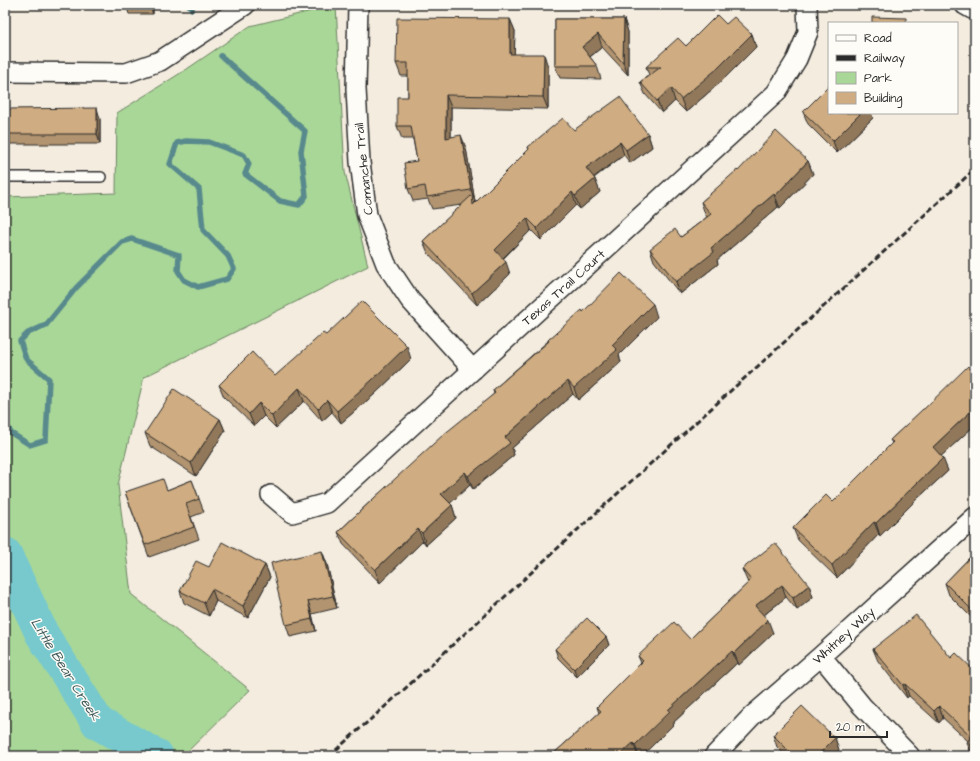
<svg xmlns="http://www.w3.org/2000/svg" width="980" height="761" viewBox="0 0 980 761" font-family="'Architects Daughter',sans-serif">
<rect width="100%" height="100%" fill="#f4ecdf"/>
<filter id="ink" filterUnits="userSpaceOnUse"><feTurbulence type="fractalNoise" baseFrequency=".025" numOctaves="2"/><feDisplacementMap in="SourceGraphic" scale="8" xChannelSelector="R" yChannelSelector="G"/><feConvolveMatrix kernelMatrix="1 2 1 2 8 2 1 2 1" color-interpolation-filters="sRGB"/></filter>
<g filter="url(#ink)">
<!-- green -->
<path fill="#a9d797" stroke="#6a8161" d="M336,5L345,172L368,266L144,377L118,485L131,594L250,690L183,756H5V197L116,193L117,113L187,69L250,26Z"/>
<g fill="none" stroke-linecap="round" stroke-linejoin="round">
<!-- stream -->
<path stroke="#598a8d" stroke-width="5.5" d="M189,5L192,9
M5,421L11,433L30,445L46,440L49,379L26,359L20,341L28,333L46,325L76,288L122,242L132,239L179,255L178,271L184,280L198,287L227,279L234,269L228,256L203,230L199,189L170,164L177,143L186,141L209,142L244,155L249,164L245,174L280,201L299,205L306,196L301,151L305,131L221,56"/>
<!-- river -->
<path stroke="#77c9ce" stroke-width="34" d="M5,554L42,634L98,723L157,756"/>
<!-- service casing -->
<g stroke="#2b2b2b" stroke-width="12">
<path id="service" d="M5,177H101"/>
</g>
<!-- minor casing -->
<g stroke="#2b2b2b" stroke-width="22">
<path id="minor" d="M358,5L356,89L360,162L367,215L386,264L410,300L473,370
M965,5L972,9
M5,72L126,73L160,61L245,5
M271,495L292,513L327,503L776,93L797,59L808,32L807,5
M821,656L862,706L910,756
M714,756L752,716L821,656L975,517"/>
</g>
<!-- service -->
<use href="#service" stroke="#fdfcf7" stroke-width="9"/>
<!-- minor -->
<use href="#minor" stroke="#fdfcf7" stroke-width="19"/>
<!-- rail -->
<path stroke="#2b2b2b" stroke-width="3" stroke-dasharray="6 3" stroke-linecap="butt" d="M329,756L397,696L584,524L975,169"/>
</g>
<!-- wall -->
<path fill="#b2946f" stroke="#2b2b2b" d="M126,5H153V14H129Z
M510,19L515,31L514,54L548,67V109L451,107V137L466,148L475,202L474,203L475,204L529,150L528,147L574,130L648,134L652,147L630,163L624,155L594,178L600,192L580,209L576,205L541,240L531,230L503,259L510,274L477,305L428,253L423,241L462,205L432,209L428,199L413,201L408,189L417,161L413,139H402L397,126L408,97V76H401L396,63Z
M555,19H624L628,32V75L602,47L590,57L597,66L601,79L560,78L555,66Z
M726,24L752,34L756,47L723,80L686,112L675,101L662,113L645,94L640,82L649,75L646,67Z
M5,109L100,119V144H5Z
M803,112L873,118L837,153L808,124Z
M808,161L813,174L780,208L778,207L717,260L718,264L680,294L654,261L650,249L681,237L707,217L705,214L701,202L738,171Z
M583,312L657,317L619,355L621,362L578,400L573,394L512,448L514,455L473,489L470,485L450,503L452,505L456,518L426,545L423,541L380,583L343,544L338,532L373,499L494,394L493,390L548,341V340Z
M326,335L411,359L376,393L341,423L332,412L322,421L304,401L276,428L264,416L254,426L224,397L219,385L275,376Z
M975,373V425L941,456L948,471L918,498L880,536L879,534L837,578L798,540L793,528L833,502L892,443L890,440L924,409Z
M220,419L225,431L196,476L150,446L145,433Z
M192,480L204,512L191,517L199,539L149,557L125,492L167,490Z
M322,551L327,564L337,608L312,614L316,631L290,637L286,625Z
M975,552V621L949,595L945,583Z
M265,565L270,577L248,618L216,601L209,616L184,603L180,591L209,567Z
M742,569L809,585L813,597L797,610L786,597L763,616L773,633L739,665L737,663L674,722V724L642,756H553L552,755L599,713L597,707L641,663L638,656L690,639L748,583Z
M606,637L609,645L577,677L558,658L555,649Z
M873,649L951,658L975,671V756L972,755L967,743L968,741L943,718L939,723L909,696L907,698L878,661Z
M773,735L835,738L839,750L834,756H786L777,747Z"/>
<!-- shaded-wall -->
<path fill="#91785a" stroke="#2b2b2b" d="M149,5H153V14Z
M510,19L515,31L514,66L510,54Z
M624,19L628,32V75L623,63Z
M598,34L602,47L587,59L582,47Z
M752,34L756,47L723,80L686,112L681,99Z
M544,54L548,67V109L543,97Z
M671,88L675,101L662,113L657,101Z
M446,95L451,107V150L446,138Z
M97,108L100,119V144L97,134Z
M861,113H871L873,118L837,153L833,141Z
M648,134L652,147L630,163L626,150Z
M461,135L466,148L475,202L471,190Z
M620,142L624,155L590,180L586,168Z
M808,161L813,174L780,208L775,196Z
M595,179L600,192L580,209L575,196Z
M572,192L576,205L541,240L537,228Z
M774,194L778,207L717,260L718,264L680,294L676,282L711,248Z
M527,218L531,230L499,262L495,250Z
M506,262L510,274L477,305L472,293Z
M653,304L657,317L619,355L621,362L578,400L574,388L612,345Z
M407,346L411,359L376,393L341,423L337,411Z
M568,381L573,394L512,448L514,455L473,489L468,476L505,437Z
M299,388L304,401L276,428L272,416Z
M327,400L332,412L322,421L318,409Z
M259,403L264,416L254,426L249,414Z
M971,411L975,422V425L937,460L933,447Z
M220,419L225,431L196,476L191,463Z
M943,458L948,471L918,498L880,536L876,523L914,486Z
M465,472L470,485L446,507L441,494Z
M452,505L456,518L426,545L422,533Z
M874,522L879,534L837,578L832,565Z
M418,529L423,541L380,583L375,570Z
M322,551L327,564L337,608L333,596Z
M265,565L270,577L248,618L243,606Z
M782,585L786,597L759,619L755,606Z
M809,585L813,597L797,610L793,598Z
M212,589L216,601L209,616L204,603Z
M308,601L312,614L316,631L312,619Z
M768,620L773,633L739,665L734,653Z
M606,637L609,645L577,677L574,669Z
M732,651L737,663L674,722V724L642,756H639L635,745L668,710Z
M975,679V696L970,684Z
M905,684L909,696L907,698L903,685Z
M939,706L943,718L939,723L934,711Z
M835,738L839,750L834,756H817Z
M633,743L638,756H619Z"/>
<!-- building -->
<path fill="#cfac81" stroke="#2b2b2b" d="M717,15L726,24L734,17L752,34L718,68L681,99L671,88L657,101L640,82L661,67H646L678,38L686,46Z
M872,17L906,18V23H872Z
M397,18L510,19V54H544L543,97L446,95V138L461,135L471,190L427,197L425,186L408,189L404,163L417,161L411,126H397V97H408V63H396Z
M555,19H624L623,63L598,34L582,47L597,66H555Z
M829,86V113H861L833,141L803,112Z
M620,97L648,134L626,150L620,142L586,168L595,179L575,196L572,192L537,228L527,218L495,250L506,262L472,293L423,241L472,195L473,205L529,149L528,147L563,118L574,130Z
M97,108V134H5V109Z
M776,131L808,161L775,196L774,194L711,248L714,252L676,282L650,249L675,229L681,237L711,214L701,202L737,170L738,171Z
M621,273L653,304L612,345L617,350L574,388L568,381L505,437L510,443L468,476L465,472L441,494L452,505L422,533L418,529L375,570L338,532L373,499L443,435L495,393L493,390L549,341L548,340L582,310L583,312Z
M362,301L407,346L371,381L337,411L327,400L318,409L299,388L272,416L259,403L249,414L219,385L252,352L275,376L323,333L326,335Z
M968,366L975,373V415L971,411L933,447L943,458L914,486L876,523L874,522L832,565L793,528L826,495L833,502L893,442L890,440L923,409H924Z
M174,389L220,419L191,463L145,433Z
M163,479L167,490L192,480L199,499L186,504L194,527L145,545L125,492Z
M222,542L265,565L243,606L212,589L204,603L180,591L196,561L209,567Z
M775,543L809,585L793,598L782,585L755,606L768,620L734,653L732,651L668,710L670,711L635,745L633,743L619,756H553L552,755L601,711L597,707L643,661L638,656L674,622L690,639L751,580L742,569Z
M322,551L333,596L308,601L312,619L286,625L271,563Z
M975,552V613L945,583Z
M916,615L951,658L956,653L975,671V679L970,684L975,686V747L967,743L971,736L939,706L934,711L905,684L903,685L873,649Z
M587,618L606,637L574,669L555,649Z
M802,706L835,738L817,756H794L773,735Z"/>
</g>
<g text-anchor="middle" stroke-width="3" stroke-linejoin="round" paint-order="stroke">
<!-- street labels -->
<g font-size="13" fill="#2b2b2b" stroke="#fdfcf7">
<text transform="translate(363 169) rotate(-96)" y="5">Comanche Trail</text>
<text transform="translate(563 287) rotate(-42)" y="5">Texas Trail Court</text>
<text transform="translate(843 635) rotate(-42)" y="5">Whitney Way</text>
</g>
<!-- water labels -->
<g font-size="14" font-style="italic" fill="#425a5c" stroke="#fdfcf7">
<text transform="translate(66 669) rotate(58)" y="5">Little Bear Creek</text>
</g>
</g>
<!-- margin -->
<rect width="980" height="761" fill="none" stroke="#fdfcf7" stroke-width="20"/>
<rect x="10" y="10" width="960" height="741" fill="none" stroke="#2b2b2b" stroke-width="1.5" filter="url(#ink)"/>
<!-- legend -->
<rect x="828" y="22" width="130" height="92" fill="#fdfcf7" stroke="#a9a8a5"/>
<rect x="836" y="35" width="20" height="6" fill="#fdfcf7" stroke="#a9a8a5"/>
<text x="864" y="42" font-size="12" fill="#2b2b2b">Road</text>
<rect x="836" y="55" width="20" height="6" fill="#2b2b2b" stroke="#a9a8a5"/>
<text x="864" y="62" font-size="12" fill="#2b2b2b">Railway</text>
<rect x="836" y="72" width="20" height="12" fill="#a9d797" stroke="#a9a8a5"/>
<text x="864" y="82" font-size="12" fill="#2b2b2b">Park</text>
<rect x="836" y="92" width="20" height="12" fill="#cfac81" stroke="#a9a8a5"/>
<text x="864" y="102" font-size="12" fill="#2b2b2b">Building</text>
<!-- scale -->
<path d="M830 731v6h57v-6" fill="none" stroke="#2b2b2b" stroke-width="2"/>
<text x="836" y="731" font-size="12" fill="#2b2b2b" stroke="#fdfcf7" stroke-width="3" paint-order="stroke">20 m</text>
</svg>
